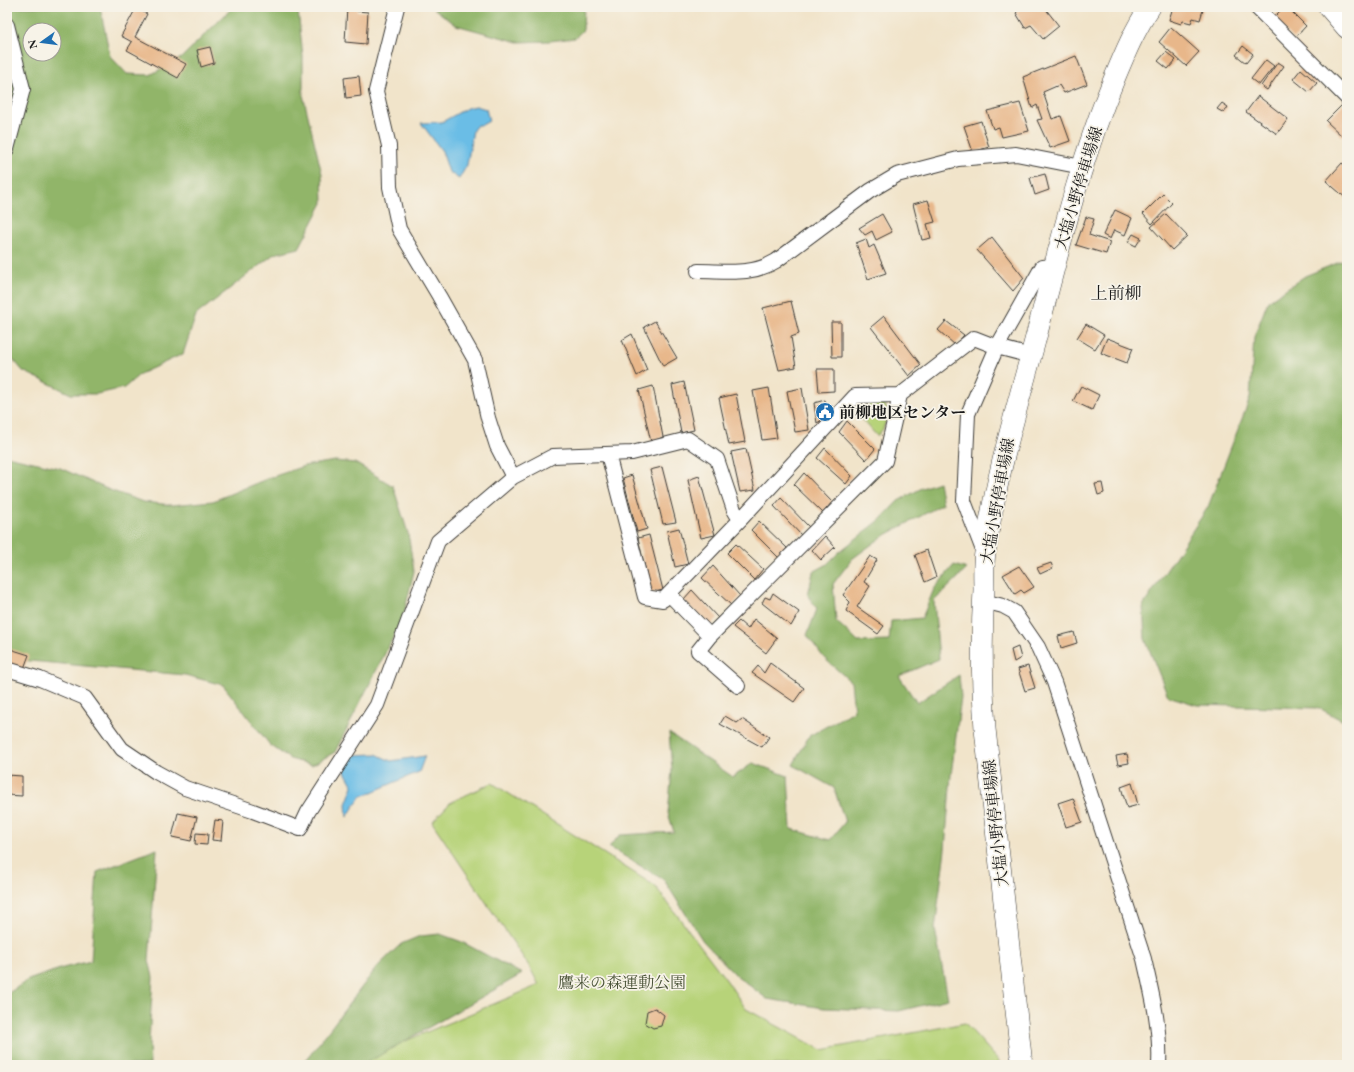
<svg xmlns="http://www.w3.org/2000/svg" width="1354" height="1072" viewBox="0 0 1354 1072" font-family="'EB Garamond','Noto Serif JP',serif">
<rect width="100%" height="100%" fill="#f7f3e8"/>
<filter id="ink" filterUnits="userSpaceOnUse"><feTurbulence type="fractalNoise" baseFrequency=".025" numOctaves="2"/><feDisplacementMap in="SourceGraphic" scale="8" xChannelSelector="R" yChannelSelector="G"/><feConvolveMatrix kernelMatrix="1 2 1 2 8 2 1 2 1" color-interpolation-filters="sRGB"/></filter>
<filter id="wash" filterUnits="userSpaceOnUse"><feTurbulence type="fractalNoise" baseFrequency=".012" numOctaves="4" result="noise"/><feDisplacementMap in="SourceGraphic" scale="16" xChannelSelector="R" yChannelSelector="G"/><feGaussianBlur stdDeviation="0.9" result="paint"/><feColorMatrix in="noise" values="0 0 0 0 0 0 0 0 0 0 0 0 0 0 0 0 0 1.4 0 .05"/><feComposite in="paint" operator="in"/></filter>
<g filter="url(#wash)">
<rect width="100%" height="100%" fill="#f1e4ca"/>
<!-- green -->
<path fill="#b7d379" stroke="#6a784a" d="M883,403L889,413L883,429L877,436L854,410L868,405Z
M492,783L655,886L727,981L746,1009L822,1050L965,1023L999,1061L1000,1065H348L539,985L529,966L432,822L451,802Z"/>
<!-- forest -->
<path fill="#91b569" stroke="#566842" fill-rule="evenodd" d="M7,7H100L110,56L127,74L150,75L181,58L233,7H296L298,10L303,57V95L322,174L323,203L299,248L274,254L196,315L183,354L140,374L124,388L97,394H71L23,371L7,352ZM30,30H54V54H30Z
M432,7H584L583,30L575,38L550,41L518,42L456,25Z
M1347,259V723L1319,708L1197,705L1168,696L1145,639L1143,606L1208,507L1250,398L1254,337L1268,301L1305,276Z
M7,456L60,468L107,489L143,502L172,505L213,501L269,478L304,466L335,461L355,463L393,486L408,533L414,571L403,618L335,752L312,765L290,759L270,745L223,685L185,675L7,659Z
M939,482L943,504L882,537L852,559L833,584L836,621L858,642L889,641L891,621L922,618L934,589L954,565L967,569L934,601L939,659L899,676L917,703L959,675L961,697L951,775L945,849L935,929L948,999L899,1011L824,1008L767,999L736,975L703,941L664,880L609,847L620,835L674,832L668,813L672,770L669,733L733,777L753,763L788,776L791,829L830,840L845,822L834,788L793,765L809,736L854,711L851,682L824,658L807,635L817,609L808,595L813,572L826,565L839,552L880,520L898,501L922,488Z
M157,849L149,960L153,977L149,1042L150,1065H7V994L28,980L63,968L91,961L97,872Z
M440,934L462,942L522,974L363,1065H298L307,1059L377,967L401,944L420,936Z"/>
<!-- water -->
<path fill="#6bbde6" stroke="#446c81" d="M476,106L486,109L489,121L482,125H477L473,130L467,165L459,179L449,172L442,151L421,123L442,122L467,108Z
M376,754L391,761L425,756L419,772L360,797L347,817L346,804L353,786L344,770L351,755Z"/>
<g id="blocks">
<!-- building -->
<path fill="#e8b78a" d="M347,7H357V11L368,12L366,44L345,42Z
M1021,7H1044L1059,26L1043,39L1031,25L1025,28L1016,13L1021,8Z
M1173,7H1197L1203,10L1200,20L1193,18L1191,23L1183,21L1181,24L1169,20Z
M1284,7H1287L1306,26L1294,39L1273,18Z
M136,8L147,14L135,37L186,64L178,78L127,50L132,42L121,36Z
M1171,27L1199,52L1186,66L1159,42Z
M1243,46L1253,54L1246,63L1236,55Z
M210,47L214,63L201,67L197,50Z
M1166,52L1176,60L1168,69L1158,61Z
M1076,56L1087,84L1064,93L1059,85L1043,92L1052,119L1061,116L1070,141L1050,148L1037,120L1042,119L1037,105L1032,108L1023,77Z
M1266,60L1274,66L1259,85L1251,79Z
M1278,62L1284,66L1267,90L1261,86Z
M1301,69L1317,83L1309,92L1293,79Z
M359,76L361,96L346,98L344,78Z
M1258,96L1288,119L1277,134L1246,112Z
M1020,103L1029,131L1002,137L999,127L993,129L987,111Z
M1222,103L1228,107L1224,113L1217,109Z
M1344,103L1347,106V131L1342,136L1326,121Z
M981,121L989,147L973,152L964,126Z
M1342,163L1347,167V199L1326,181Z
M1045,174L1049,190L1035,195L1030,178Z
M1163,194L1172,203L1152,224L1143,214Z
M928,200L935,222L927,224L931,238L922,240L913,204Z
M1115,210L1132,218L1125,235L1114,230L1110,239L1103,235Z
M882,214L892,232L876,240L872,231L865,235L859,228Z
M1166,214L1187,236L1172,250L1151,227Z
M1086,217L1094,219L1089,235L1110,242L1106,254L1076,245Z
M1133,234L1141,238L1136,246L1128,242Z
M992,237L1024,278L1013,291L977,250Z
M866,239L869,248L874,245L886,273L868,279L856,243Z
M791,301L799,334L791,337L796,367L779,370L763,308Z
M884,316L921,365L909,376L871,327Z
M655,321L677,358L663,366L644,327Z
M946,321L964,335L955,345L938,330Z
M831,322H841V357H832Z
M1086,324L1104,335L1095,349L1077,338Z
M632,334L647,370L637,376L622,340Z
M1107,338L1133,348L1127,363L1101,353Z
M817,369H834V391L819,392Z
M684,382L694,430L681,433L672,385Z
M653,386L663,437L651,442L639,390Z
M1081,386L1099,395L1092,410L1073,401Z
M769,388L777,438L762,440L753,391Z
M802,388L809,430L795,432L787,391Z
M736,394L745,442L729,445L719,398Z
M825,400L830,415L817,423L814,403Z
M847,421L875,449L866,460L839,432Z
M825,448L852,476L846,484L817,458Z
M746,449L755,490L740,492L731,452Z
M662,467L676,522L663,524L650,470Z
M804,473L832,502L823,513L794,485Z
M632,475L647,529L637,532L623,478Z
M699,476L715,535L701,538L688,480Z
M1102,483L1104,493L1098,495L1095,484Z
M781,498L809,527L801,535L774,506Z
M759,521L787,548L779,558L751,530Z
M679,528L688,564L675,567L667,531Z
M649,535L663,590L651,593L638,538Z
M825,536L835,547L821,560L812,550Z
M736,544L763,569L754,580L727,553Z
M927,550L936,577L925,582L915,555Z
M870,556L877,560L864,582L870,586L857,607L884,626L878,634L846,611L850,602L843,595Z
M1051,563L1053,568L1040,574L1037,568Z
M713,566L740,596L732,606L702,578Z
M1019,566L1034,587L1024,593L1021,590L1015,594L1003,575Z
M692,590L718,618L710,626L683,600Z
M773,593L799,612L791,626L762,603L765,597L770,599Z
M754,619L777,638L766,653L733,627L739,621L748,629Z
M1074,632L1077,643L1061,648L1058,636Z
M1018,647L1021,658L1014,662L1011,650Z
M7,648L29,655L23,671L7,665Z
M770,663L804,688L794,702L752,673L758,666L764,673Z
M1028,666L1035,688L1025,691L1018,669Z
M725,716L737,723L742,719L769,737L762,747L720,724Z
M1127,754L1129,763L1118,765L1116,756Z
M7,775L22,776V796L7,795Z
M1132,783L1138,805L1127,808L1121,787Z
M1073,798L1082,822L1066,827L1058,803Z
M178,813L197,817L191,841L172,837Z
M215,820L223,821L221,841L212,840Z
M196,833L208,834L207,845L195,844Z
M655,1008L664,1015L661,1026L653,1028L645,1023L647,1011Z"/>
</g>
</g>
<g filter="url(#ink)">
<use href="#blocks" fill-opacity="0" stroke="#3c3a36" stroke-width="1"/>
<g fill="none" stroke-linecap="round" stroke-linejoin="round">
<!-- street casing -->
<g stroke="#3c3a36" stroke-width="16">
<path id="street" d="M397,7L376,91L389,146L390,187L399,229L439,296L475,360L488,418L497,446L513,477
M1256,7L1347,98
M7,25L23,89L7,149
M698,271C726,271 751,276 776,261L870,191L897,175L958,159L1016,154L1072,165L1082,168
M608,454L645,597L663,600L740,520
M984,553L964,501L968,414L997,347L1042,267L1054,266
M669,594L710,636
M983,601L1003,606L1014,612L1038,647L1054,682L1144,959C1152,994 1161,1029 1159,1065
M7,669L40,679L85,698L122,749L156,772L185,788L253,811L300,829L308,812L377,705L438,541L513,477L553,456L632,453L688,439L717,459L734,510L740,520L855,396L900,395L974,338L997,347L1031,356
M738,686L698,651L710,636L885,461L900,395"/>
</g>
<!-- secondary casing -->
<g stroke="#3c3a36" stroke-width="22">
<path id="secondary" d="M1329,7L1347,28
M1022,1065L985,729C982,683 981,637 984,590C984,578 983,565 985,553C995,479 1017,408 1036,337C1059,249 1080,160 1115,77C1125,53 1135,29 1150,7"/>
</g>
<!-- street -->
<use href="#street" stroke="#fff" stroke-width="14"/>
<!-- secondary -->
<use href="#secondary" stroke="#fff" stroke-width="21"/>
</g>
</g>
<!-- icons -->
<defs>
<g id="civic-disc" transform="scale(1)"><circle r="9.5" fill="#1f6fb2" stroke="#f7f3e8"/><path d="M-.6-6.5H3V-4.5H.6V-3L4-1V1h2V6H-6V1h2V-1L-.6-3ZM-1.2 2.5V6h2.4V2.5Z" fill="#fff"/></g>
</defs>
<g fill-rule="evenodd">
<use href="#civic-disc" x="825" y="412"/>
</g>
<g text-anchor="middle" stroke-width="3.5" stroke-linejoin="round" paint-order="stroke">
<!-- street labels -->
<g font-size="16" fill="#1c1c1c" stroke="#f7f3e8">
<text transform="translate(1078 188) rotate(-73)" y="6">大塩小野停車場線</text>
<text transform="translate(997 501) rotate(-80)" y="6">大塩小野停車場線</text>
<text transform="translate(995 823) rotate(-96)" y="6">大塩小野停車場線</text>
</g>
<!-- poi labels -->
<g font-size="16" font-weight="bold" fill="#1c1c1c" stroke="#f7f3e8" text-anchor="start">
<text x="839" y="418">前柳地区センター</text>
</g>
<!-- park labels -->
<g font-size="16" fill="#4a5338" stroke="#f7f3e8">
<text x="622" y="988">鷹来の森運動公園</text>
</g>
<!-- neighbourhood labels -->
<g font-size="17" fill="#1c1c1c" stroke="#f7f3e8">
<text x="1116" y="299">上前柳</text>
</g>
</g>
<!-- margin -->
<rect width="1354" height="1072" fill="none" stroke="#f7f3e8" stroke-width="24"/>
<!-- north arrow -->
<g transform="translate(42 42) rotate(256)"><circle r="19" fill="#f7f3e8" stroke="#9f9d96"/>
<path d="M0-3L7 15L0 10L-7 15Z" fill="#1f6fb2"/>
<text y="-6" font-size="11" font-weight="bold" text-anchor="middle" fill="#1c1c1c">N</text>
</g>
</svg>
